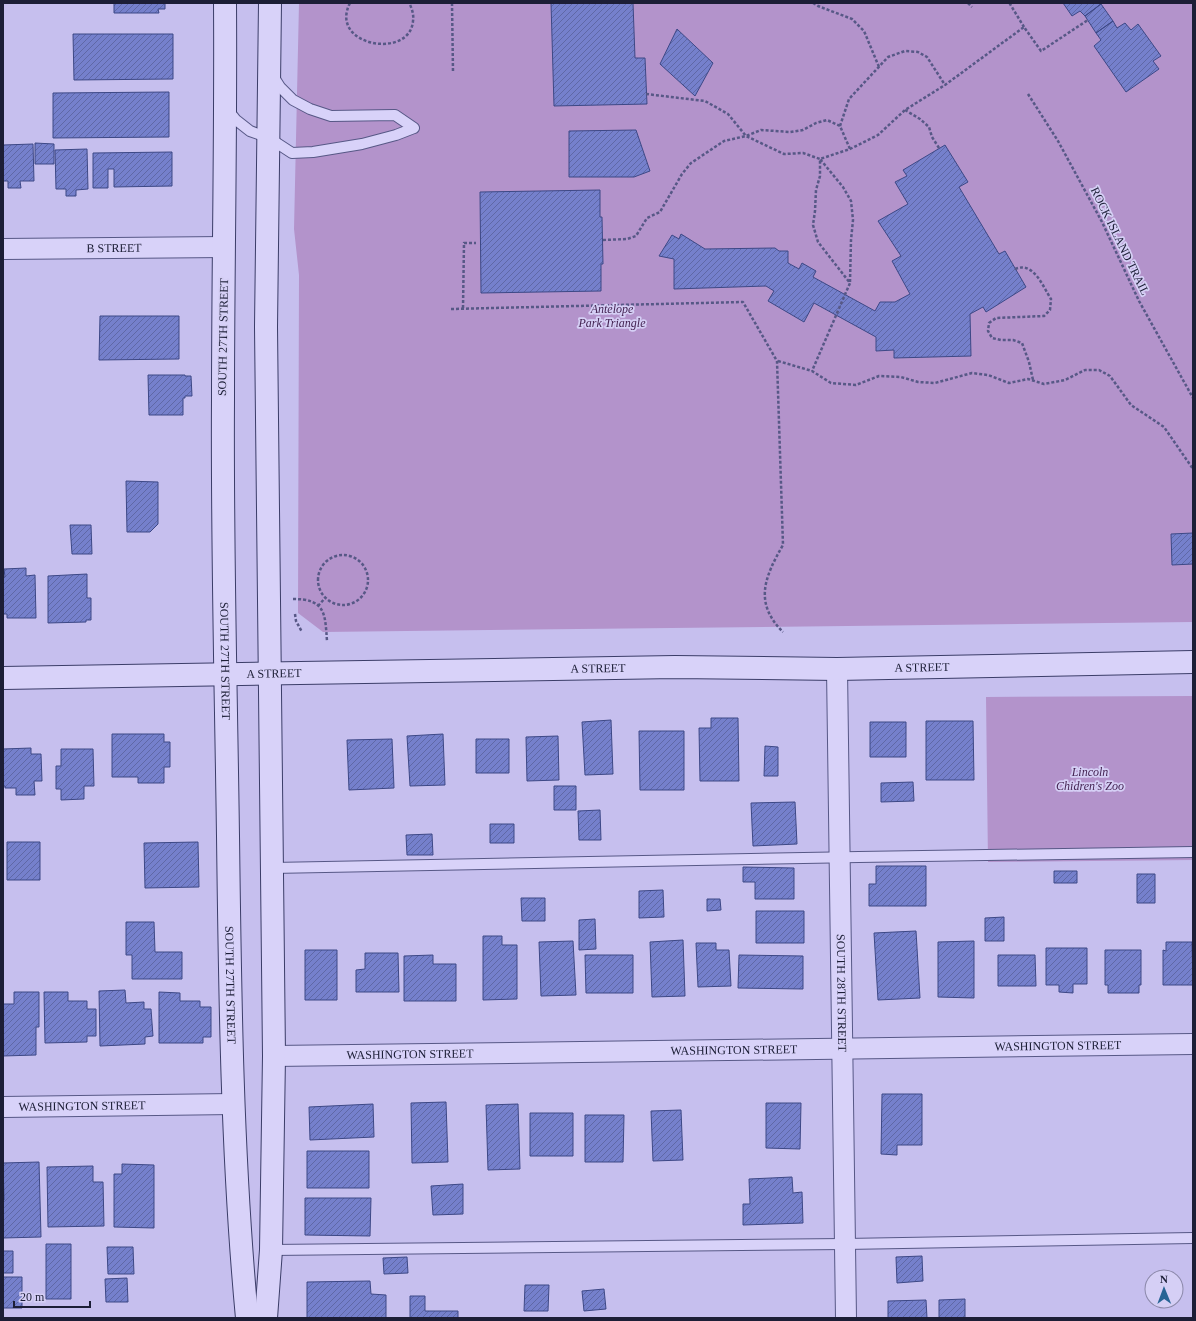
<svg xmlns="http://www.w3.org/2000/svg" width="1196" height="1321" viewBox="0 0 1196 1321" font-family="'Times New Roman',serif">
<defs>
<pattern id="building-hatch" width="6" height="6" patternUnits="userSpaceOnUse"><rect width="6" height="6" fill="#7580cc"/><path d="M-1 1l2-2M0 6l6-6M5 7l2-2" fill="none" stroke="#5f68a6"/></pattern>
</defs>
<rect width="100%" height="100%" fill="#c6bfee"/>
<!-- park -->
<path fill="#b393cb" d="M299,3H1193V622L323,632L298,613L299,275L294,229Z
M1193,696V860L988,862L986,697Z"/>
<!-- building -->
<path fill="url(#building-hatch)" stroke="#3d4886" d="M114,3H165V9H158L159,13H114Z
M551,3H633L635,58H645L647,104L554,106Z
M1063,3H1100L1101,4L1085,16L1080,11L1072,16Z
M1101,4L1113,21L1096,33L1085,16Z
M1113,21L1117,28L1125,23L1131,30L1138,24L1161,56L1153,61L1159,69L1126,92L1094,46L1101,40L1096,33Z
M677,29L713,63L695,96L660,64Z
M73,34H173V79L74,80Z
M169,92V137L53,138V93Z
M636,130L650,171L634,177H569V131Z
M35,143L54,144V164H35Z
M33,144L34,181H20L21,188H8V181H3V145Z
M945,145L968,182L959,187L999,254L1005,251L1026,287L986,312L983,307L970,314L971,356L894,358V350L876,351V337L814,303L804,322L768,301L774,291L766,286L674,289V259L659,256L672,235L679,239L681,234L705,249L775,248L779,251H788V263L799,269L802,263L816,271L813,277L875,311L880,302H895L910,294L892,261L901,256L878,221L908,204L895,182L907,176L903,170Z
M87,149L88,189L76,190V196H66V189H56L55,150Z
M172,152V186L114,187V169H108V188H93V153Z
M600,190V217H602L603,264H601V291L481,293L480,192Z
M100,316H179V359L99,360Z
M148,375H185V376H191L192,396H185V398H183V415H149Z
M126,481L158,482V524L150,532H127Z
M70,525H91L92,554H72Z
M1193,533V564L1172,565L1171,534Z
M26,568V576L35,575L36,618H7V614H3V577H5L4,569Z
M87,574V598H91V620H86V622L48,623V576Z
M711,718H738L739,781H700L699,728H711Z
M611,720L613,774L585,775L582,722Z
M926,721H973L974,780H926Z
M870,722H906V757H870Z
M639,731H684V790H640Z
M112,734H164V742H170V767H164V783H138V777H112Z
M443,734L445,785L410,786L407,736Z
M558,736L559,780L527,781L526,737Z
M392,739L394,788L349,790L347,740Z
M476,739H509V773H476Z
M765,746L778,747V776H764Z
M31,748V754H41L42,781H34L35,795H16V788H5V786H3V749Z
M61,749H93L94,786H84V799L61,800V789H56V766H61Z
M913,782L914,801L881,802V783Z
M554,786H576V810H554Z
M795,802L797,844L753,846L751,803Z
M600,810L601,840H579L578,811Z
M490,824H514V843H490Z
M432,834L433,855H407L406,835Z
M7,842H40V880H7Z
M198,842L199,887L145,888L144,843Z
M876,866H926V906H869V884H876Z
M743,867L794,868V899H755V882H743Z
M1054,871H1077V883H1054Z
M1137,874H1155V903H1137Z
M663,890L664,917L639,918V891Z
M521,898H545V921H522Z
M707,899H720L721,910L707,911Z
M756,911H804V943H756Z
M1004,917V941H985V918Z
M595,919L596,949L579,950V920Z
M126,922H154L155,952H182V979H132V955H126Z
M916,931L920,998L878,1000L874,933Z
M483,936H502V945H517V999L483,1000Z
M683,940L685,996L652,997L650,942Z
M573,941L576,995L541,996L539,942Z
M974,941V998L938,997V942Z
M1166,942H1192L1193,985H1163V950L1166,951Z
M696,943H716V950H729L731,986L698,987Z
M1046,948H1087V984H1073V993L1059,992V985H1046Z
M305,950H337V1000H305Z
M1105,950H1141V985H1139V993H1108V985H1105Z
M365,953H398L399,992H356V970L365,969Z
M433,955V964H456V1001H404V956Z
M585,955H633V993H586Z
M739,955L803,956V989L738,988Z
M998,955H1035L1036,986H998Z
M125,990L126,1003L144,1002V1009H151L153,1036L145,1037V1044L100,1046L99,991Z
M14,992H39V1027H36V1055L3,1056V1004H14Z
M44,992H68V1001H87V1009H96V1036H87V1042L45,1043Z
M159,992L180,993V1001H200V1007H211V1037H203V1043H159Z
M882,1094H922V1145H897V1155L881,1154Z
M446,1102L448,1162L412,1163L411,1103Z
M766,1103H801L800,1149L766,1148Z
M373,1104L374,1137L310,1140L309,1107Z
M518,1104L520,1169L488,1170L486,1105Z
M681,1110L683,1160L653,1161L651,1111Z
M530,1113H573V1156H530Z
M585,1115H624L623,1162H585Z
M307,1151H369V1188H307Z
M39,1162L41,1237L3,1238V1200H4L3,1163Z
M122,1164L154,1165V1228L114,1227V1174H122Z
M93,1166V1182H103L104,1226L48,1227L47,1167Z
M792,1177L793,1193L802,1192L803,1223L743,1225V1204H750L749,1179Z
M463,1184V1214L433,1215L431,1186Z
M305,1198H371L370,1236L305,1235Z
M46,1244H71V1299H46Z
M107,1247H133L134,1274H108Z
M3,1251H13V1273H3Z
M922,1256L923,1281L897,1283L896,1257Z
M407,1257L408,1273L384,1274L383,1258Z
M3,1277H22V1308H3Z
M127,1278L128,1302H106L105,1279Z
M370,1281L371,1294L386,1295V1318H307V1282Z
M525,1285H549L548,1311H524Z
M604,1289L606,1309L584,1311L582,1291Z
M410,1296H425V1311H458V1318H410Z
M965,1299V1318H939V1300Z
M926,1300L927,1318H888V1301Z"/>
<g fill="none" stroke-linecap="round" stroke-linejoin="round">
<!-- service casing -->
<g stroke="#575886" stroke-width="12">
<path id="service" d="M273,76L280,87L293,100L310,109L331,116L395,115L414,128
M228,110L236,120L250,131L269,138L292,153L313,152L362,144L396,135L414,128
M272,868L859,857L1193,852
M271,1250L845,1244L1193,1238"/>
</g>
<!-- minor casing -->
<g stroke="#575886" stroke-width="22">
<g id="minor">
<path id="s1" d="M3,249L224,247"/>
<path id="s2" d="M837,669L846,1318"/>
<path id="s3" d="M274,1056L1193,1044"/>
<path id="s4" d="M3,1107L233,1104"/>
</g>
</g>
<!-- secondary casing -->
<g stroke="#3b3d68" stroke-width="24">
<g id="secondary">
<path id="s5" d="M225,3C226,135 223,267 223,400C222,545 226,691 228,836C230,997 232,1158 247,1318"/>
<path id="s6" d="M3,678L300,673L675,667L837,669L1193,662"/>
<path d="M266,1318L271,1250L274,1056L266,327L270,3"/>
</g>
</g>
<!-- path -->
<path stroke="#575886" stroke-width="2.5" stroke-dasharray="3 2" stroke-linecap="butt" d="M350,3C328,46 410,60 413,21C414,15 412,8 409,3
M452,3L453,72
M813,3L818,6L852,19L864,31L879,67
M968,3L972,7
M1010,3V4L1024,27
M646,94L705,101L728,114L746,136L761,130L790,132L803,130L816,123L827,120L840,126L850,149
M1028,94L1058,141L1102,222L1139,301L1193,398
M905,110L920,119L929,127L932,137L939,148
M840,126L849,99L888,57L905,51L918,52L927,57L945,85
M603,240L627,239L636,236L647,218L660,212L682,174L691,163L724,141L746,136L784,154L803,153L820,159V176L816,190L815,211L813,225L818,242L850,283L812,371
M1015,269C1034,261 1043,287 1051,299L1050,310L1044,316L996,318L989,323L988,331L992,338L1001,340H1013L1022,343L1029,362L1033,380
M850,282L851,240L853,220L851,201L843,187L820,159L850,149L878,135L905,110L945,85L1024,27L1041,51L1088,20
M463,308L464,243H476
M451,309L743,302L777,361L783,545C764,578 754,603 783,632
M778,361L812,371L831,383L856,385L879,376L901,377L918,382L935,383L972,373L988,375L1009,383L1028,379L1044,384L1065,380L1085,370H1099L1110,376L1131,405L1164,427L1193,469
M318 580a25 25 0 1 1 50 0a25 25 0 1 1-50 0Z
M293,599C326,599 325,614 327,641
M318,606L326,597
M295,614L296,621L302,632"/>
<!-- service -->
<use href="#service" stroke="#d8d2f9" stroke-width="10"/>
<!-- minor -->
<use href="#minor" stroke="#d8d2f9" stroke-width="20"/>
<!-- secondary -->
<use href="#secondary" stroke="#d8d2f9" stroke-width="22"/>
</g>
<g text-anchor="middle" stroke-width="3.5" stroke-linejoin="round" paint-order="stroke">
<!-- street labels -->
<g font-size="12" fill="#1c1e36" stroke="#d5cff5">
<text transform="translate(1120 241) rotate(64)" y="4">ROCK ISLAND TRAIL</text>
<text dy="4" stroke="none"><textPath href="#s1" startOffset="111">B STREET</textPath></text>
<text transform="translate(223 337) rotate(-89)" y="4">SOUTH 27TH STREET</text>
<text dy="4" stroke="none"><textPath href="#s5" startOffset="658">SOUTH 27TH STREET</textPath></text>
<text dy="4" stroke="none"><textPath href="#s6" startOffset="919">A STREET</textPath></text>
<text dy="4" stroke="none"><textPath href="#s6" startOffset="595">A STREET</textPath></text>
<text dy="4" stroke="none"><textPath href="#s6" startOffset="271">A STREET</textPath></text>
<text dy="4" stroke="none"><textPath href="#s5" startOffset="982">SOUTH 27TH STREET</textPath></text>
<text dy="4" stroke="none"><textPath href="#s2" startOffset="324">SOUTH 28TH STREET</textPath></text>
<text dy="4" stroke="none"><textPath href="#s3" startOffset="784">WASHINGTON STREET</textPath></text>
<text dy="4" stroke="none"><textPath href="#s3" startOffset="460">WASHINGTON STREET</textPath></text>
<text dy="4" stroke="none"><textPath href="#s3" startOffset="136">WASHINGTON STREET</textPath></text>
<text dy="4" stroke="none"><textPath href="#s4" startOffset="79">WASHINGTON STREET</textPath></text>
</g>
<!-- park labels -->
<g font-size="12" font-style="italic" fill="#442352" stroke="#d5cff5">
<text x="612" y="313">Antelope<tspan x="612" dy="14">Park Triangle</tspan></text>
<text x="1090" y="776">Lincoln<tspan x="1090" dy="14">Chidren's Zoo</tspan></text>
</g>
</g>
<!-- border -->
<rect width="1196" height="1321" fill="none" stroke="#1c1e36" stroke-width="8"/>
<!-- north arrow -->
<g transform="translate(1164 1289) rotate(359)"><circle r="19" fill="#d5cff5" stroke="#8b88a9"/>
<path d="M0-3L7 15L0 10L-7 15Z" fill="#276495"/>
<text y="-6" font-size="11" font-weight="bold" text-anchor="middle" fill="#1c1e36">N</text>
</g>
<!-- scale -->
<path d="M14 1301v6h76v-6" fill="none" stroke="#1c1e36" stroke-width="2"/>
<text x="20" y="1301" font-size="12" fill="#1c1e36" stroke="#d5cff5" stroke-width="3" paint-order="stroke">20 m</text>
</svg>
